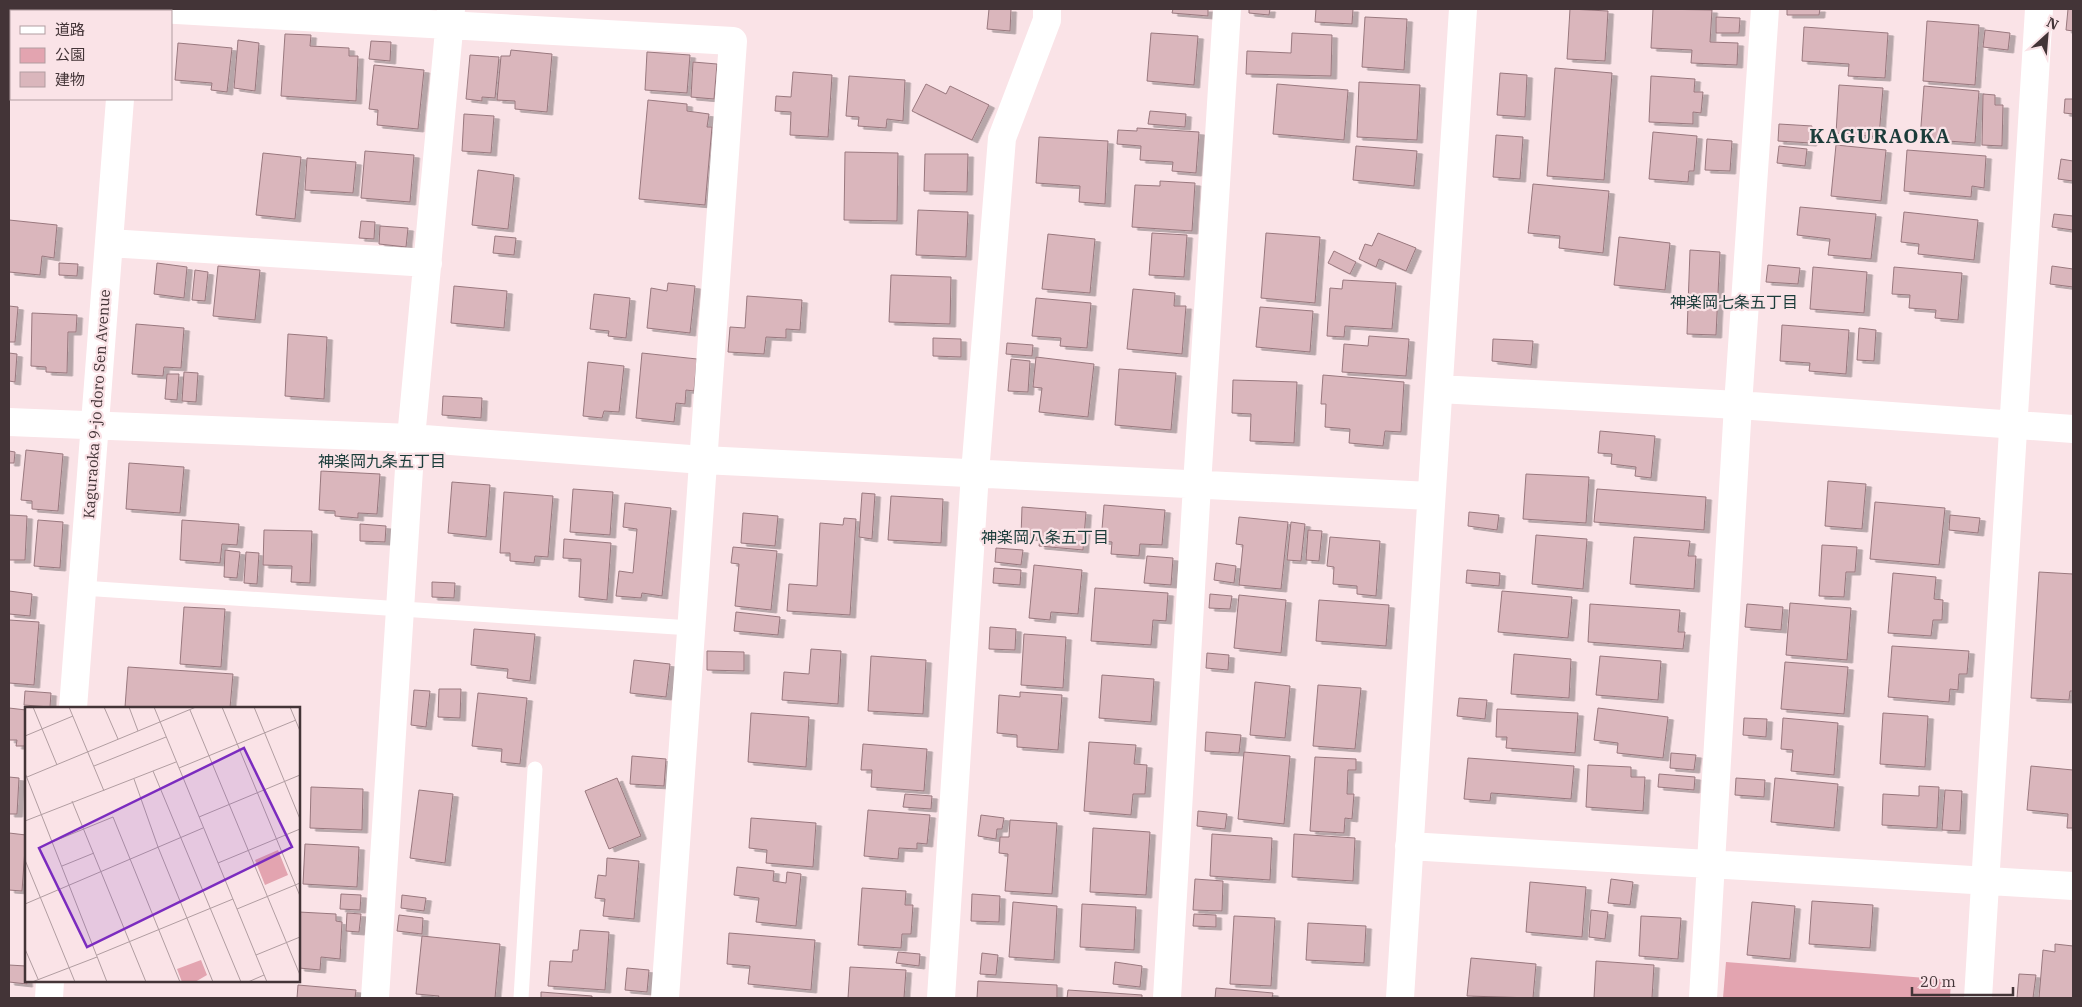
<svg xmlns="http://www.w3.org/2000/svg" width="2082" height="1007" viewBox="0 0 2082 1007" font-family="'IBM Plex Serif','Noto Sans JP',serif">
<defs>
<filter id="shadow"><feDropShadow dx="5.5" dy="3" stdDeviation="0" flood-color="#0004"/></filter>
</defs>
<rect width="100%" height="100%" fill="#fae3e7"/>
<!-- green -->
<path fill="#e3a4b0" d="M1726,962L1951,980L1950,998H1723Z"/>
<!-- building -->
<path fill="#dab6bc" stroke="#99787e" filter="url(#shadow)" d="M989,9H1011L1010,31L987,29Z
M1173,9H1208V16L1172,13Z
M1249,9H1270L1269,15L1249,13Z
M1316,9H1353L1352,24L1315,22Z
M1570,9L1608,11L1605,61L1567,59Z
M1653,9L1712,10L1710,42L1738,43L1737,65L1691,63L1692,50L1651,48Z
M1787,9H1820L1819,15H1787Z
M2068,9H2073V31L2066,30Z
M1365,17L1407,19L1404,70L1362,67Z
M1716,17L1740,18L1739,33H1716Z
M1927,21L1979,25L1975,85L1923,81Z
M1804,27L1888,33L1885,78L1848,76L1849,64L1802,61Z
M1985,30L2010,33L2008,50L1983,47Z
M1151,33L1198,36L1194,85L1147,81Z
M1292,33L1332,35L1331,76L1246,74L1247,51L1291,53Z
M285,34L311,35L310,46L349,48V56H358L356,101L281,96Z
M238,40L259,43L255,91L234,88Z
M371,41L391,42L390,61L369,59Z
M178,43L232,48L227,92L211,90L212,83L175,80Z
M511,50L552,54L547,112L515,109V101L497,100L501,56H510Z
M647,52L690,55L687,93L645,90Z
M470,55L499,57L495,98L482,97V101L466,99Z
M693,62L717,64L714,99L691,97Z
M374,65L424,70L418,129L377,125L378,110L369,109Z
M1555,68L1612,73L1604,180L1547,176Z
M793,72L832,75L828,137L790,135L791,112L775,111L776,96L791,97Z
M1500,73L1527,75L1525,117L1497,115Z
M849,76L905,80L903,121L887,119L886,128L858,126L859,117L846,116Z
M1651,76L1695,79L1694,92H1703L1701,113L1693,112V124L1649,122Z
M1359,82L1420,85L1417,140L1357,137Z
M926,84L946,94L950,86L989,105L972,140L912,111Z
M1277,84L1348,90L1344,140L1273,134Z
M1839,85L1883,88L1879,137L1836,133Z
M1924,86L1979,91L1975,143L1920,139Z
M1983,94L1995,95V105H2003L2002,146L1982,145Z
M2065,99H2073V114L2064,113Z
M648,100L687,104V111L709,114L707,127H712L705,205L639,199Z
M1150,111L1186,114L1185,127L1148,124Z
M464,114L494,116L491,153L462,151Z
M1779,124L1812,126L1811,143L1778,141Z
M1137,128L1199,132L1196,173L1172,171L1173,162L1140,160L1141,146L1117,144L1118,130L1137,131Z
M1653,132L1697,136L1694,171H1689L1688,182L1649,179Z
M1496,135L1523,137L1520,179L1493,177Z
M1039,137L1108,141L1105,204L1079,202L1080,186L1036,183Z
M1707,139L1732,141L1730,171L1705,170Z
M1836,145L1886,150L1881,201L1831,196Z
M1356,146L1417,151L1414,186L1353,180Z
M1779,146L1807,149L1805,166L1777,163Z
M1907,150L1986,156L1984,188L1972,186L1971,197L1904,191Z
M365,151L414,155L410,202L361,198Z
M845,152L898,153L897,221L844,220Z
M263,153L301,157L295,219L256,215Z
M925,154H968L967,192L924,191Z
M307,158L356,162L353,193L305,190Z
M2061,159L2073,161V181L2058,179Z
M478,170L514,175L508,229L472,225Z
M1160,181L1195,183L1192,231L1132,227L1135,185L1160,186Z
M1533,184L1609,191L1603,253L1559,248L1560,236L1528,233Z
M1800,207L1876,214L1871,259L1828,255L1830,239L1797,235Z
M918,210L968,212L966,257L916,255Z
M1904,212L1978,220L1974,260L1918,254L1919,244L1901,242Z
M2054,214L2073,216V230L2052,227Z
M9,220L57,225L54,258L42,256L40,275L9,272Z
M361,221L375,222L374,239L359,238Z
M380,226L408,228L406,247L379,244Z
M1152,233L1187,235L1184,277L1149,275Z
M1266,233L1320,237L1315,303L1261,298Z
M1378,233L1416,248L1406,271L1379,259L1376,267L1359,259L1365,244L1372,246Z
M1048,234L1095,239L1090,293L1042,289Z
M495,236L516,238L514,255L493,253Z
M1619,237L1670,243L1665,290L1614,285Z
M1690,250L1720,252L1716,335L1687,334Z
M1334,251L1356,262L1350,274L1328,263Z
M59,263L78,264L77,276L59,275Z
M157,263L187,267L184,298L154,294Z
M1768,265L1800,268L1798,284L1766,282Z
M218,266L260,270L255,320L213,316Z
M2052,266L2073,269V287L2050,284Z
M1813,267L1867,272L1864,313L1810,309Z
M1894,267L1962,273L1958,320L1935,318L1936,310L1909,308L1910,295L1892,294Z
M195,270L208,272L205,301L192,300Z
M891,275L951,277L950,324L889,322Z
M1343,280L1396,283L1392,329L1345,326L1344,337L1327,336L1330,288L1342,289Z
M668,283L695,286L690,333L647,328L651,288L667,291Z
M454,286L507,291L504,328L451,323Z
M1133,289L1175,293L1174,306H1186L1182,354L1127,349Z
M594,294L630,298L626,338L608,336L609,331L590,329Z
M747,296L802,300L800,330L786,329V338L766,337L764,354L728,352L730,327L745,328Z
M1036,298L1091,303L1087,348L1060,346L1061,338L1032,336Z
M9,306L18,307L15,342H9Z
M1260,307L1313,311L1310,352L1256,347Z
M32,313L77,315L76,332H68L67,373L46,372V367L31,366Z
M136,324L184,328L181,368L164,367L163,376L132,374Z
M1782,325L1849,330L1846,374L1809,371L1810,363L1780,361Z
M1859,328L1876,330L1874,361L1857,360Z
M288,334L327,337L324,399L285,396Z
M1369,336L1409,339L1406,376L1342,372L1344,344L1368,346Z
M933,338L961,339V357L933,356Z
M1493,339L1533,341L1531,365L1492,361Z
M1007,343L1033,345L1032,356L1006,354Z
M9,353L17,354L15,382L9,381Z
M642,353L697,359L694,391L686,390L685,404L676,403L674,422L636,418Z
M1036,357L1094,364L1088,417L1039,412L1042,388L1033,387Z
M1011,359L1030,361L1028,392L1008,391Z
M588,362L624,366L619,412L604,411L602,418L583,416Z
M1119,369L1176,373L1171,430L1115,425Z
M184,372L198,373L196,402L182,401Z
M167,374H179L177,400L165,399Z
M1323,375L1404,382L1401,432L1385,431L1383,446L1349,443L1350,429L1325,427L1326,404H1321Z
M1233,380L1297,382L1294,443L1250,441L1251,414L1232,413Z
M443,396L482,398L481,418L442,415Z
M1600,431L1655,436L1651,478L1635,476L1636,467L1611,464L1612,454L1598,453Z
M26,450L63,454L58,511L32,509V501L21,500Z
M9,451L15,452L14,463H9Z
M129,463L184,467L180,513L126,509Z
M321,471L380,474L377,514L358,513V518L335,516V511L319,510Z
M1526,474L1589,477L1586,523L1523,519Z
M1828,481L1866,484L1862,529L1825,526Z
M452,482L490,485L486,537L448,533Z
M573,489L613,492L610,535L570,532Z
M1597,489L1706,497L1704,530L1594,522Z
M504,492L553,496L548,557L535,556L534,563L510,561V553H500Z
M862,493L875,494L872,539L859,537Z
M891,496L943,499L941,543L888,540Z
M1875,502L1945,508L1939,565L1870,559Z
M625,503L671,508L662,596L642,593L641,598L616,596L619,571L633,573L637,529L623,527Z
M1104,505L1165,510L1162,545L1140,544L1139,556L1111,554L1112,542L1101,541Z
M1022,507L1086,512L1083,550L1039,546L1040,538L1021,537Z
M1469,512L1499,515L1497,530L1468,526Z
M743,513L778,516L775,546L741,543Z
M9,515L27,516L25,560H9Z
M1950,515L1980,518L1978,533L1949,530Z
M1239,517L1288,522L1281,589L1239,585L1243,545L1236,544Z
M844,518L856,519L850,615L787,611L789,584L817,586L820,523L843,525Z
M38,520L63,522L60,568L34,566Z
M182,520L239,524L237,545L222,544L220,563L180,560Z
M1291,522L1305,524L1301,561L1287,560Z
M360,524L386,526L385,542L360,541Z
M264,530L312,531L310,583L291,582L292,566L263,565Z
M1308,530L1322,531L1319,561L1306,560Z
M1536,535L1587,539L1583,589L1532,584Z
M1330,537L1380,541L1376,596L1357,594V586L1333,584L1334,567L1327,566Z
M1634,537L1690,541L1688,556H1696L1694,589L1630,584Z
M564,539L611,543L607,600L579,597L581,559L563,558Z
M1822,545L1857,547L1855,572H1846L1844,597L1819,596Z
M733,547L777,551L771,610L735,606L739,564L731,563Z
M996,548L1023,550L1021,565L995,562Z
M225,550L240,552L237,578L224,577Z
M246,552L259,553L257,584L244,583Z
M1147,556L1173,558L1171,585L1144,583Z
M1216,563L1236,566L1234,583L1214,580Z
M1034,565L1082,570L1078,614L1051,612L1050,620L1029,618Z
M994,568L1021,570L1020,585L993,583Z
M1467,570L1500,573L1499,586L1466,583Z
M2039,572L2073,574V691H2070L2069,700L2031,698Z
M1893,573L1936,577L1934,599L1943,600L1942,620H1933L1931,636L1888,633Z
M432,582L455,583L454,598L432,597Z
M1095,588L1168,593L1166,621L1153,620L1151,645L1091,641Z
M9,591L32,594L30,616L9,614Z
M1502,591L1572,597L1568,638L1498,632Z
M1210,594L1232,596L1230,609L1209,608Z
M1239,595L1286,600L1281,653L1234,648Z
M1319,600L1389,605L1386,646L1316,641Z
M1790,603L1851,608L1847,660L1786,655Z
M1590,604L1680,610L1678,632H1685L1683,649L1588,642Z
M1747,604L1783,607L1781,630L1745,627Z
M184,607L225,609L221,667L180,664Z
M736,612L780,617L778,635L734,631Z
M9,620L39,622L34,685L9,683Z
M990,627L1016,629L1015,650L989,649Z
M474,629L535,634L530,681L507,678L508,669L471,665Z
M1024,634L1066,637L1063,688L1021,685Z
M1892,646L1969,651L1967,674H1959L1958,690L1950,689L1949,702L1888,697Z
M811,649L841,651L838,704L782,700L784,672L809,674Z
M707,651L744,652V671L707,670Z
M1207,653L1229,655L1228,670L1206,668Z
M1514,654L1571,659L1569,698L1511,694Z
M871,656L926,660L923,714L868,711Z
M1600,656L1661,661L1658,700L1596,695Z
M634,660L670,664L666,697L630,693Z
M1785,662L1848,667L1844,714L1781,709Z
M128,667L233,674L230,708L125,707Z
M1102,675L1154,679L1151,722L1099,718Z
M1255,682L1290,686L1285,738L1250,735Z
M1318,685L1361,688L1355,749L1313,746Z
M439,689H461L460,718L438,717Z
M414,690L430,691L426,727L411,725Z
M25,691L51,693L50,707L24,705Z
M1020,692L1062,695L1058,750L1017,747V735L997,733L999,695L1020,697Z
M478,693L527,698L520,764L501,762L502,749L472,746Z
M1459,698L1487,700L1485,719L1457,716Z
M9,708L26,710V746H16L17,740H9Z
M1598,708L1668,717L1663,758L1617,753L1618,743L1594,740Z
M1497,709L1578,713L1575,753L1506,748L1507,737H1496Z
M751,713L809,717L806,767L748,762Z
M1883,713L1928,716L1925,767L1880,764Z
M1744,718L1767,719L1766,737L1743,735Z
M1783,718L1838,723L1834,775L1791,771L1793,750L1781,749Z
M1206,732L1241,735L1239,753L1205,751Z
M1089,742L1136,745L1134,764L1147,765L1145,794H1133L1131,815L1084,811Z
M863,744L927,749L924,791L871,787L872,770H861Z
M1244,752L1290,756L1284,824L1238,819Z
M1671,753L1696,755L1694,770L1670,768Z
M632,756L666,759L664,786L630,784Z
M1315,757L1356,759V770H1348L1347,794H1354L1352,819L1345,818L1344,833L1310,831Z
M1468,758L1574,766L1571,799L1491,793L1490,801L1464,799Z
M1588,765L1631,767V777H1645L1643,811L1586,807Z
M2031,766L2073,770V828H2067L2068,814L2027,810Z
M1659,774L1695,777L1694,790L1658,787Z
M9,777L19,778L17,814H9Z
M617,778L641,836L609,849L585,791Z
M1736,778L1765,780L1764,797L1735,795Z
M1775,778L1838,784L1834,828L1771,822Z
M1919,786L1939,787L1937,828L1882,825L1883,794L1919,796Z
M311,787L363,789L362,830L310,828Z
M419,790L453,794L445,863L410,858Z
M1945,790L1962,791L1960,831L1942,830Z
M905,794L932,796L931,809L903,807Z
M868,810L930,815L927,844L917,843V849L899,848L898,859L864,856Z
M1198,811L1227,814L1225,829L1197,826Z
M981,815L1004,818L1002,829H997L996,839L978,836Z
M751,818L816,823L813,867L766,863L767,850L749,848Z
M1010,820L1057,823L1052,894L1005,891L1008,854L999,853L1000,837H1009Z
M1093,828L1150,832L1146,895L1090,892Z
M9,833L26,835L22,891L9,890Z
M1212,834L1272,838L1270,880L1210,876Z
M1294,834L1355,838L1353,881L1292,877Z
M305,844L359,847L357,887L303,884Z
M607,858L639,861L634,919L603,916L605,899L595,898L598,875L606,876Z
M737,867L774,871L773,881L786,883L787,872L801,874L796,926L756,922L759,898L734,895Z
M1195,879L1223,881L1222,911L1193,910Z
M1611,879L1633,882L1630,905L1608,903Z
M1530,882L1586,887L1582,937L1526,932Z
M862,888L906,891L905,905H913L911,934H902L901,948L858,945Z
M341,894L361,895L360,910L340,909Z
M972,894L1000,896L999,922L971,921Z
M402,895L426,898L424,911L401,908Z
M1812,901L1873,905L1870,948L1809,944Z
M1013,902L1057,906L1054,960L1009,957Z
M1752,902L1795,906L1790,959L1747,955Z
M1082,904L1136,907L1134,950L1080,947Z
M1591,910L1608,912L1605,939L1589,937Z
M299,912L336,914V921L342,922L340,959L321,957L320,970L299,968Z
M347,913L361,914L359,932L346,931Z
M1194,914L1216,915V927L1193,926Z
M399,915L423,918L422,934L397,931Z
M1234,916L1275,918L1271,986L1230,984Z
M1641,916L1681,918L1678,959L1639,956Z
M1308,923L1366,926L1364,963L1306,960Z
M580,930L609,932L605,990L548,986L550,961L572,962L573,950H578Z
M729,933L815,940L811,990L748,984L750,966L727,964Z
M422,936L500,944L495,998H438L439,996L416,994Z
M2055,944L2073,946V998H2039L2043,950L2055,952Z
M898,952L920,954L919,966L896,963Z
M982,953L998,955L996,975L980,974Z
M1471,958L1536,964L1533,998L1467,996Z
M1596,961L1654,965L1652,998H1594Z
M1115,962L1142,966L1140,987L1113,984Z
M9,965L26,966L27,984L9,982Z
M850,967L906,970L904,998H848Z
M627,968L649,970L647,992L625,990Z
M2019,974L2036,975L2033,998H2017Z
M978,981L1057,985V998H977Z
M298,985L356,990L355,998H297Z
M1216,988L1273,993L1272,998H1215Z
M1068,990L1142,995V998H1067Z
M541,992L592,996V998H541Z"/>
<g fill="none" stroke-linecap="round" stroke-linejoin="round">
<!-- service -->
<path stroke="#fff" stroke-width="15" d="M82,588L691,628
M521,998L535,769"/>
<!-- minor -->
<path stroke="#fff" stroke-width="28" d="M159,9L733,41L665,998
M126,11V9
M109,243L428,263
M1439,389L1738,405L2073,429
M9,422L411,438L703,460L1430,496
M73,708L120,99
M1409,846L2073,886
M49,998L50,981
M375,998L411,438L451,9
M941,998L975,473L1002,138L1047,20V9
M1167,998L1197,485L1227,9
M1400,998C1420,668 1442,339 1463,9
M1703,998L1738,405L1765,9
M1978,998L2039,9"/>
</g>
<g text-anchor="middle" stroke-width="4.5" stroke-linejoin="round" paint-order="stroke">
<!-- street labels -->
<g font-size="15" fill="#433437" stroke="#fae3e7">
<text transform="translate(97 404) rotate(-86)" y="5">Kaguraoka 9-jo doro Sen Avenue</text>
</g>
<!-- neighbourhood labels -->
<g font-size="16" fill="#1b3c3a" stroke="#fae3e7">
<text x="1734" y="308">神楽岡七条五丁目</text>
<text x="382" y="467">神楽岡九条五丁目</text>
<text x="1045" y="543">神楽岡八条五丁目</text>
</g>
<!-- district labels -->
<g font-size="20" font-weight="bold" letter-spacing="1" fill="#1b3c3a" stroke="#fae3e7">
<text x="1880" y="143">KAGURAOKA</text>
</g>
</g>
<!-- overview -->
<g transform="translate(25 707)">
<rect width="275" height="275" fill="#fae3e7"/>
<path d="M253,143L263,168L240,178L230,153ZM176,253L182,268L170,275H157L152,262Z" fill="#e3a4b0"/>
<path fill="none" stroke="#b19da1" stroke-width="1" d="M8,0L32,58M44,0L79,84M79,0L93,32M104,0L113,24M129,0L242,275M197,0L275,189M229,0L275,112M265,0L275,24M165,3L275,268M0,29L48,9M69,59L141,30M154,61L271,13M128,64L216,275M0,66L82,275M2,70L171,0M109,72L133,140L188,275M47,94L121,275M174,110L275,68M0,114L151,55M27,135L88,110L155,275M0,153L50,275M193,156L275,122M37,159L69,146M0,197L178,121M212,202L275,176M0,242L13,272M72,248L208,192M231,248L275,230M7,275L72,250M223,275L239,268"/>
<path fill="#7b2cbf" fill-opacity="0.15" stroke="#7b2cbf" stroke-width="2.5" d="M219,41L267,140L62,240L14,141Z"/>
<rect width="275" height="275" fill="none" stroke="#433437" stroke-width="2.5"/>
</g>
<!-- border -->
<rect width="2082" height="1007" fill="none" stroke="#433437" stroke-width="20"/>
<!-- legend -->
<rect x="10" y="10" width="162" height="90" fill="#fae3e7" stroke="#b19da1"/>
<rect x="20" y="26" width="25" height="8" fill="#ffffff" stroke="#b19da1"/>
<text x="55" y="35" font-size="15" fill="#433437">道路</text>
<rect x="20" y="48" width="25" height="15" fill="#e3a4b0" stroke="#b19da1"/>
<text x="55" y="60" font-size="15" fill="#433437">公園</text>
<rect x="20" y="72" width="25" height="15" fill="#dab6bc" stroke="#b19da1"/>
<text x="55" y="85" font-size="15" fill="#433437">建物</text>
<!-- north arrow -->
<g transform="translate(2047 35) rotate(26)" stroke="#fae3e7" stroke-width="4" paint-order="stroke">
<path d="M0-4L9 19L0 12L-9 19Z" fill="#433437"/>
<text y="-8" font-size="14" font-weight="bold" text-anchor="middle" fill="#433437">N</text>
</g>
<!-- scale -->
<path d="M1912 987v8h101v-8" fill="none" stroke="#433437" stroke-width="2.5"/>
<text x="1920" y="987" font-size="15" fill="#433437" stroke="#fae3e7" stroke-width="4" paint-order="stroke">20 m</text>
</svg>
